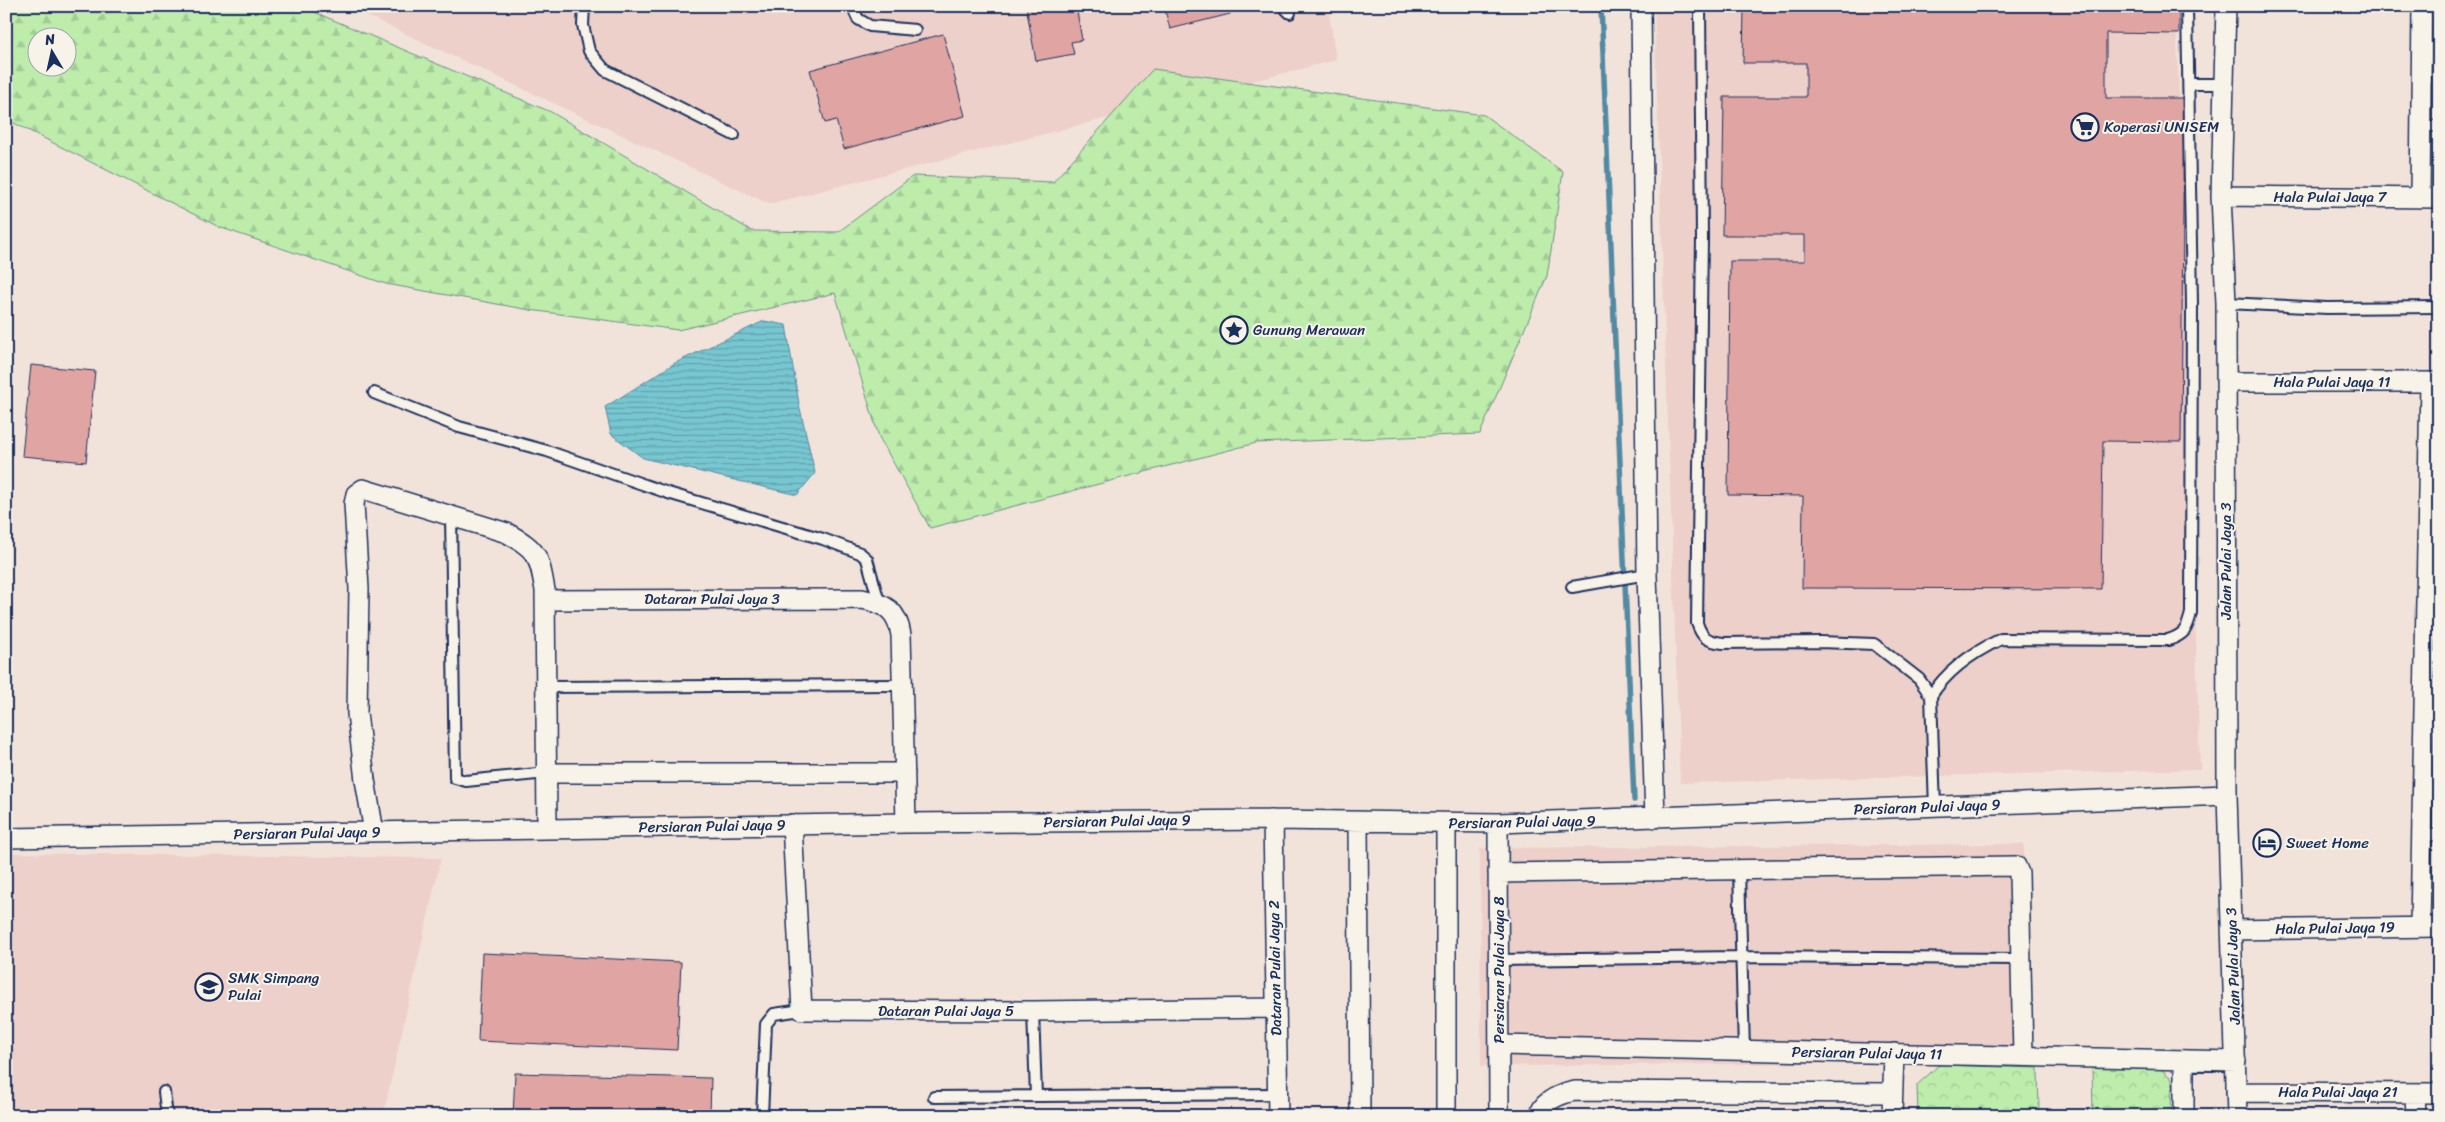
<svg xmlns="http://www.w3.org/2000/svg" width="2445" height="1122" viewBox="0 0 2445 1122" font-family="Sriracha,sans-serif">
<defs>
<pattern id="forest-firs" width="22" height="20" patternUnits="userSpaceOnUse" patternTransform="scale(1.25)"><rect width="22" height="20" fill="#bdecab"/><path d="M5 1l3.5 6h-7zM16 11l3.5 6h-7z" fill="#a2cb96"/></pattern>
<pattern id="park-crowns" width="20" height="18" patternUnits="userSpaceOnUse" patternTransform="scale(1.25)"><rect width="20" height="18" fill="#bdecab"/><path d="M2 6a3 3 0 1 1 6 0M12 15a3 3 0 1 1 6 0" fill="none" stroke="#a2cb96"/></pattern>
<pattern id="water-rules" width="6" height="5" patternUnits="userSpaceOnUse" patternTransform="scale(1.25)"><rect width="6" height="5" fill="#77c7d1"/><path d="M0 2.5h6" fill="none" stroke="#61a2ad"/></pattern>
</defs>
<rect width="100%" height="100%" fill="#f2e3da"/>
<filter id="ink" filterUnits="userSpaceOnUse"><feTurbulence type="fractalNoise" baseFrequency=".02" numOctaves="2"/><feDisplacementMap in="SourceGraphic" scale="10" xChannelSelector="R" yChannelSelector="G"/><feConvolveMatrix kernelMatrix="1 2 1 2 8 2 1 2 1" color-interpolation-filters="sRGB"/></filter>
<g filter="url(#ink)">
<!-- built -->
<path fill="#edd0c9" d="M346,6H1328L1336,60L769,204Z
M1654,6H2176L2200,769L1680,783Z
M2024,844L2025,1062L1481,1066L1480,848Z
M6,853L441,858L383,1116H6Z"/>
<!-- forest -->
<path fill="url(#forest-firs)" stroke="#6c8e84" fill-rule="evenodd" d="M6,6H300L551,112L752,231L838,232L913,176L1053,182L1153,69L1484,115L1563,172L1547,276L1480,434L1256,443L930,528L879,437L835,293L678,330L530,310L386,284L219,227L6,119ZM38,38H68V68H38Z"/>
<!-- park -->
<path fill="url(#park-crowns)" stroke="#6c8e84" d="M1939,1065L2038,1068L2039,1113L2093,1114L2092,1068H2160L2172,1079L2171,1116H1918L1917,1085Z"/>
<!-- water -->
<path fill="url(#water-rules)" stroke="#528aa3" d="M764,321L786,325L799,404L815,473L797,495L643,458L611,434L605,407L675,363Z"/>
<g fill="none" stroke-linecap="round" stroke-linejoin="round">
<!-- stream -->
<path stroke="#528aa3" stroke-width="5.5" d="M1601,6L1634,800"/>
</g>
<!-- building -->
<path fill="#e0a5a2" stroke="#1b2f5e" d="M1026,6H1076L1082,40L1071,42L1074,54L1036,61Z
M1164,6H1229L1230,14L1170,29Z
M1744,6H2179V34L2106,33V98H2184L2181,442L2103,441L2101,589L1802,588L1803,496L1728,495L1730,261H1805V235H1722L1724,97H1806V63H1743Z
M943,34L965,116L844,149L836,120L825,123L810,70Z
M31,365L95,371L86,462L22,456Z
M482,953L681,962L677,1050L478,1041Z
M515,1073L711,1078L710,1116H513Z"/>
<g fill="none" stroke-linecap="round" stroke-linejoin="round">
<!-- service casing -->
<g stroke="#1b2f5e" stroke-width="14">
<path id="service" d="M584,6L583,25L589,51L605,70L734,135
M852,6L858,19L870,26L915,30
M1283,6L1290,13
M1700,6L1702,238L1697,623C1702,638 1707,641 1723,643L1820,642L1874,644L1919,679L1931,696
M2189,84H2224
M2421,126H2439
M2226,303L2327,308L2439,307
M374,393L459,427L547,451L668,493L823,539L860,553L867,559L879,602
M451,515L455,778L466,781L547,773
M1572,587L1647,574
M2425,657H2439
M546,687L902,685
M1935,807L1931,696C1947,670 1974,652 2001,639L2168,640C2184,635 2187,630 2191,613L2192,304L2187,6
M2421,835H2439
M1739,870L1744,1050
M1499,960L1740,957L2021,959
M1033,1011L1036,1096
M164,1092L167,1116
M934,1097L1277,1094
M762,1116L766,1024L774,1014L802,1010"/>
</g>
<!-- minor casing -->
<g stroke="#1b2f5e" stroke-width="22">
<path id="minor" d="M1641,6L1647,574L1655,818
M2226,6L2221,196L2226,303L2227,795L2237,1116
M2221,196L2439,198
M2420,197L2422,6
M2226,382H2439
M545,600L862,599C886,604 897,610 901,635L906,823
M547,773H905
M1273,820L1278,1116
M1358,822L1360,1116
M1498,823L1499,1116
M792,824L802,1010L1033,1011L1276,1008
M374,832L365,780L357,713L359,589L354,504L356,494L363,489L507,533C538,550 539,556 545,590L547,828
M6,838L906,823L1273,820L1498,823L2227,795
M1498,873L2016,866L2019,873L2023,1056
M2420,927L2430,382
M2232,930L2439,927
M1499,1045L2236,1061
M2184,1060V1116
M2236,1092L2439,1093
M2415,1093L2416,1116
M1446,1116V824
M1539,1116C1543,1100 1560,1094 1575,1091L1891,1093
M1892,1116L1894,1053"/>
</g>
<!-- service -->
<use href="#service" stroke="#f7f3e8" stroke-width="10"/>
<!-- minor -->
<use href="#minor" stroke="#f7f3e8" stroke-width="19"/>
</g>
</g>
<!-- icons -->
<defs>
<g id="supermarket-ring" transform="scale(1.4375)"><circle r="9.5" fill="#f7f3e8" stroke="#1b2f5e" stroke-width="1.5"/><path d="M-6-5.5h2.5l.6 2H6L4.5 2H-2.5L-4.4-4H-6ZM-1.5 3.2a1.3 1.3 0 1 0 .1 0ZM3 3.2a1.3 1.3 0 1 0 .1 0Z" fill="#1b2f5e"/></g>
<g id="sight-ring" transform="scale(1.4375)"><circle r="9.5" fill="#f7f3e8" stroke="#1b2f5e" stroke-width="1.5"/><path d="M0-6L1.8-2.2L6-1.7L2.9 1.2L3.7 5.4L0 3.3L-3.7 5.4L-2.9 1.2L-6-1.7L-1.8-2.2Z" fill="#1b2f5e"/></g>
<g id="hotel-ring" transform="scale(1.4375)"><circle r="9.5" fill="#f7f3e8" stroke="#1b2f5e" stroke-width="1.5"/><path d="M-6-4.5h1.5V1H6V5H4.5V3h-9V5H-6ZM-4 0a1.8 1.8 0 1 1 3.6 0ZM.5 0V-2.5h3Q6-2.5 6 0Z" fill="#1b2f5e"/></g>
<g id="school-ring" transform="scale(1.4375)"><circle r="9.5" fill="#f7f3e8" stroke="#1b2f5e" stroke-width="1.5"/><path d="M0-5L7-2L0 1L-7-2ZM-4 1L0 2.5L4 1V4Q0 6-4 4Z" fill="#1b2f5e"/></g>
</defs>
<g fill-rule="evenodd">
<use href="#supermarket-ring" x="2085" y="127"/>
<use href="#sight-ring" x="1234" y="330"/>
<use href="#hotel-ring" x="2267" y="843"/>
<use href="#school-ring" x="209" y="987"/>
</g>
<g text-anchor="middle" stroke-width="4" stroke-linejoin="round" paint-order="stroke">
<!-- poi labels -->
<g font-size="15" fill="#1b2f5e" stroke="#f7f3e8" text-anchor="start">
<text x="2104" y="132">Koperasi UNISEM</text>
<text x="1253" y="335">Gunung Merawan</text>
<text x="2286" y="848">Sweet Home</text>
<text x="228" y="983">SMK Simpang<tspan x="228" dy="17">Pulai</tspan></text>
</g>
<!-- street labels -->
<g font-size="15" fill="#1b2f5e" stroke="#f7f3e8">
<text x="2330" y="202">Hala Pulai Jaya 7</text>
<text x="2332" y="387">Hala Pulai Jaya 11</text>
<text transform="translate(2226 561) rotate(-90)" y="5">Jalan Pulai Jaya 3</text>
<text x="712" y="604">Dataran Pulai Jaya 3</text>
<text transform="translate(1927 807) rotate(-2)" y="5">Persiaran Pulai Jaya 9</text>
<text transform="translate(1117 821) rotate(-1)" y="5">Persiaran Pulai Jaya 9</text>
<text transform="translate(1522 822) rotate(-1)" y="5">Persiaran Pulai Jaya 9</text>
<text transform="translate(712 826) rotate(-1)" y="5">Persiaran Pulai Jaya 9</text>
<text transform="translate(307 833) rotate(-1)" y="5">Persiaran Pulai Jaya 9</text>
<text transform="translate(2335 928) rotate(-1)" y="5">Hala Pulai Jaya 19</text>
<text transform="translate(2233 966) rotate(-92)" y="5">Jalan Pulai Jaya 3</text>
<text transform="translate(1275 968) rotate(-91)" y="5">Dataran Pulai Jaya 2</text>
<text transform="translate(1499 970) rotate(-90)" y="5">Persiaran Pulai Jaya 8</text>
<text x="946" y="1016">Dataran Pulai Jaya 5</text>
<text transform="translate(1867 1053) rotate(1)" y="5">Persiaran Pulai Jaya 11</text>
<text x="2338" y="1097">Hala Pulai Jaya 21</text>
</g>
</g>
<!-- margin -->
<rect width="2445" height="1122" fill="none" stroke="#f7f3e8" stroke-width="25"/>
<rect x="12" y="12" width="2420" height="1097" fill="none" stroke="#1b2f5e" stroke-width="2" filter="url(#ink)"/>
<!-- north arrow -->
<g transform="translate(52 52) rotate(351)"><circle r="24" fill="#f7f3e8" stroke="#9fa5b1"/>
<path d="M0-4L9 19L0 12L-9 19Z" fill="#1b2f5e"/>
<text y="-8" font-size="14" font-weight="bold" text-anchor="middle" fill="#1b2f5e">N</text>
</g>
</svg>
